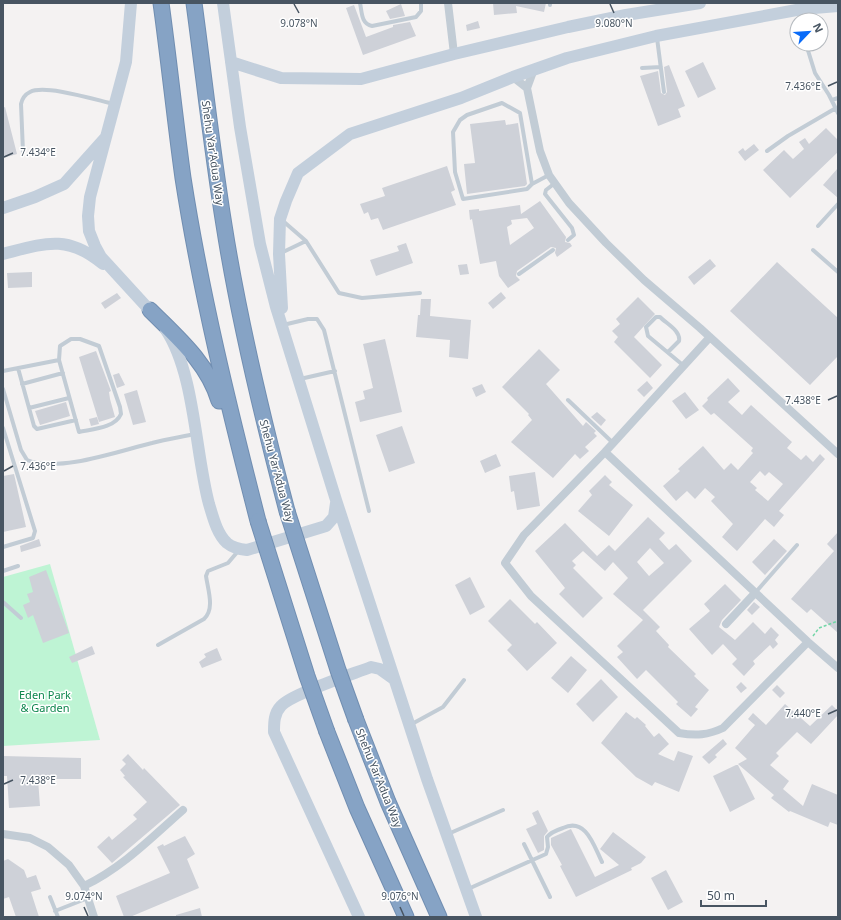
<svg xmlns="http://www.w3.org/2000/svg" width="841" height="920" viewBox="0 0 841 920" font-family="'Noto Sans',sans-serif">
<rect width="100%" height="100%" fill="#f4f2f2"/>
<!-- green -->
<path fill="#bef4d4" d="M50,564L100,740L3,746V577Z"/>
<!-- building -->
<path fill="#ced1d8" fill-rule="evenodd" d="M493,3H546L544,12L516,6L517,13L494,15Z
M401,4L405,16L390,19L386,11Z
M354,5L366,37L393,27V25L410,22L416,36L363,55L346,8Z
M478,21L480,28L467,31L466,25Z
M703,62L716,89L698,98L685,71Z
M669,65L685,106L678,109L681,117L658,126L640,76L658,71L661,93L665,95L667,92L664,67Z
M5,107L17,154L3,158V108Z
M505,120L506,125L518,123L527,184L525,186L467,194L464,164L475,163L470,124Z
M826,128L838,140V152L790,198L763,170L784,150L793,159L804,149L799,142L805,138L809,144Z
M754,144L759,150L745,161L738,152L743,148L745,151Z
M447,166L455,190L451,192L456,205L383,230L378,218L371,220L368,212L364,214L360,204L385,196L382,188Z
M838,168V198L823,185Z
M540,201L566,237L565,242L570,243L572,246L557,257L555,253L556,248L551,247L517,271L516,276L520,280L508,288L499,276L496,261L480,264L472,219L470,220L469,210L479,209V211L520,205L521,214ZM527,218L534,228L510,245L507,227L512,224L511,220Z
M406,243L413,263L376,276L370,260L399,251L397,246Z
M710,259L716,266L694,285L688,277Z
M777,262L838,318V356L810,385L730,311Z
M467,264L469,274L460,275L458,265Z
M32,272V287L8,288L7,273Z
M501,292L506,298L493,309L488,303Z
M117,293L121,298L105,309L101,303Z
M638,297L655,314L634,337L662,365L650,378L614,342L618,337L612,331L620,324L616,319Z
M421,299H431L430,316L471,320L468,359L449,357L450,340L416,337L418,315H420Z
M385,339L402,412L360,422L355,402L365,399L363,391L373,388L363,344Z
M539,349L560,370L546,384L583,426L586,422L596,431L594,433L597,436L585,447L589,451L580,459L575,454L553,478L511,442L532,420L528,415L529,414L502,387Z
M96,351L111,391L109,392L110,399L115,417L99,422L79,357Z
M119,373L125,385L117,388L113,375Z
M728,378L740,391L728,402L742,415L751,405L792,442L787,448L801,460L806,455L813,462L820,454L825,459L779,511L784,515L774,527L765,519L737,551L722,537L733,524L711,501L715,497L705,488L695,499L687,491L676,501L663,486L680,471L678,469L703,446L724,470L731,463L738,470L753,453L751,451L753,448L714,413L711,415L702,406L708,400L707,398ZM760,471L765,476L769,472L783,484L768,501L755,490L757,488L750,482Z
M647,381L653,388L644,397L637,390Z
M482,384L486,392L476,397L472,388Z
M137,390L146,422L133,425L124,394Z
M685,392L699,410L686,419L672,401Z
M66,402L70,416L40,425L35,411Z
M597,412L606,420L601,426L591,417Z
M97,417L99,424L91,426L89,419Z
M402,426L415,463L389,472L376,435Z
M496,454L501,466L485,473L480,461Z
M535,472L540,506L517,510L514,491L511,492L509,476Z
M14,474L26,527L3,532V476Z
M605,475L612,482L609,485L633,505L609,536L578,511L592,495L589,491Z
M648,517L665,533L659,539L669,550L676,544L692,561L643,610L660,627L656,631L669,645L668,647L696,674L694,676L709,690L695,707L698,709L691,717L676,704L678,702L646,670L637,679L617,657L623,652L617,646L643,620L613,594L628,578L613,562L605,571L583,551L572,561L576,565L573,568L603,598L583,618L559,594L565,588L535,551L565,523L597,556L596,557L609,545L615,551ZM650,548L664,563L649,576L637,562Z
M838,532V633L811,609L807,613L791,599L834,551L827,544Z
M39,539L41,546L21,552L20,546Z
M774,539L787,551L765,575L752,562Z
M46,570L69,633L43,643L33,615L28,618L23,605L30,602L27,594L33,592L29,577Z
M470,577L485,607L470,615L455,585Z
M725,584L741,600L722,620L719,627L735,640L753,622L765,634L771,627L779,635L775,640L778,644L773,649L770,645L753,661L755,664L744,676L732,664L737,659L723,644L712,655L689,629L710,611L704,604Z
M510,599L535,624L537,622L557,643L527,671L507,650L512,645L488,621Z
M754,602L760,607L752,615L747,610Z
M92,646L95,654L72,663L69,657Z
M217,648L222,660L202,668L199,662L206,657L204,654Z
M571,656L587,670L568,693L551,678Z
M601,679L618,697L593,722L576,704Z
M741,682L747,688L741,693L736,687Z
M777,685L785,693L780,698L772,690Z
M785,704L810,726L832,705L838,711V715L811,744L797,732L776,753L779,756L770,765L789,781L783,789L803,806L812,784L838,795V825L830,822L828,827L790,811L789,812L771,798L774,795L738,764L747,759L735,748L755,725L748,719L753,713L766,725Z
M626,712L635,719L637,717L646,725L645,726L654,737L659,733L669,744L658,754L674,761L678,751L693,756L679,792L655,782L652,786L636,777L601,743Z
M723,739L727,744L715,755L717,757L709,764L702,757Z
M128,754L143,770L144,768L180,805L112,863L97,847L109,836L112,840L137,819L133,815L147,802L123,777L125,776L120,770L126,764L122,760Z
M3,756L81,758V779H38L40,806L9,808L7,776H3Z
M736,765H738L755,799L730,812L713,776Z
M538,810L548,831L544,836V850L538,853L526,829L537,824L532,813Z
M571,829L595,877L619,865L600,849L613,832L646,857L641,863L631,868L632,870L576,897L560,866L562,865L551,845V838Z
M185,836L195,854L187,859L199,888L130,917H124L116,896L170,873L157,847L163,844L164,846Z
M8,859L24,870L27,878L36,875L41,889L31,892L39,917H16L9,897L3,899V861Z
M666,870L683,902L668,910L651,878Z
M200,908L202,917H176V915Z"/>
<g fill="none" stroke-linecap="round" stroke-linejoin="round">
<!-- highway casing -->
<g stroke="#718eb1" stroke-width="17">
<path id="highway" d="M161,3C169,61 175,120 183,178C201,294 229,408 258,521
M194,3C204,77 212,151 224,225C239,321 262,416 287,511
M150,310C177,337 208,363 219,401
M356,720L388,802L439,917
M327,732L357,808L406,917"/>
</g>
<!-- path -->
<path stroke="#72d6a7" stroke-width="1.5" stroke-dasharray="3 2" stroke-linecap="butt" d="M813,636L819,628L838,621"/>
<!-- lane -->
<path stroke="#c2ccd5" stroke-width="4" d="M360,3C362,12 361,24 372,26L416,17L421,11V3
M550,5V3
M802,11V20
M657,38L664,92
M806,44L815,73L829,95L838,113
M642,68L661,67
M832,100L838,98
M767,151L788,136L836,108
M23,152L21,104C22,99 24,95 30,92C45,84 96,100 114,104
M555,183L546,190L545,194L572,228L574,235L568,240
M532,184L520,113L502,103L467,115L460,120L453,132L455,172L463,199L527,189L532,184L549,175
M283,221L306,241L339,293L362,298L420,293
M818,226L838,204
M813,250L838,272
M281,253L306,241
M519,274L553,250
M283,325L308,319H317L324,330L369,511
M71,339H80L99,346L120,407L121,414C115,428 93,429 79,432L59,360L60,346Z
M668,352L679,341C681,331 667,324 660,317H656L646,327L648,336L684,366
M18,368L34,426L37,429L76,420
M3,371L59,360
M300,379L335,371
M22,384L63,373
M3,389L21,450L27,460C59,473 119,451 152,443C166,439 181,437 195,434
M568,400L612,442
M29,408L69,398
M3,428L35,531L33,538L3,547
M3,571L18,566
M755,593L797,545
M3,602L21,618
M158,645L204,619C215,609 208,590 206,576L208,571L228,563L239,550
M410,725L443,707L464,680
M448,834L503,810
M524,844L550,897
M468,889L546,854L548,847L547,837C551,832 557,830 563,828C586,817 594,846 602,862
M50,897L58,917
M55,911L88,898"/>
<!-- street -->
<path stroke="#c2ccd5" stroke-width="8" d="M448,3L454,54
M534,69L527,88L540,151L549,175L569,203L606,243L644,280L700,328L838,454
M513,77L527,88
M710,337L605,452L524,535L505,563L531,596L679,733C696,736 708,735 723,728L808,642
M605,452L808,642L838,668
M726,624L755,593
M3,834L30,838L48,847L69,865L84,886L94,917
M84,886C122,868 151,838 183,810"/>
<!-- secondary -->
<path stroke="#c3cfdc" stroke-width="12" d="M131,3L126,62L90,197L88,216L89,231L95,246L101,257L155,316
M223,3L240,127L260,244L276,307L336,500L427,779L476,917
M231,62L281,78L361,79L454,54L568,27L626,15L700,3
M3,208L35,197L64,184L106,137
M3,254C45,243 67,234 103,264
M282,308L279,254L280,219L286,201L298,173L350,134L461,98L513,77L567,58L656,36L802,9L838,6
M166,330C195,374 195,452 209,504C213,517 217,534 227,543C233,548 239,549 247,550L326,526L334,517L336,503
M359,917L274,732C274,723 274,713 281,706C291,694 353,674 371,667L380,669L394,679"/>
<!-- highway -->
<use href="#highway" stroke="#86a3c5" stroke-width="15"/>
<!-- highway-bridge casing -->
<g stroke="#718eb1" stroke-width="17" stroke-linecap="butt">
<path id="highway-bridge" d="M287,511L338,670L356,720
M258,521L307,676L327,732"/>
</g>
<!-- highway-bridge -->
<use href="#highway-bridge" stroke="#86a3c5" stroke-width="15"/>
</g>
<!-- ticks -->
<path fill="none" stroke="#485562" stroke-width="1.5" d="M294,4L299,13M610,4L614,13M828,86L837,82M4,157L13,153M828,400L837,396M4,471L13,466M828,714L837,710M4,784L13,780M84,907L88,916M400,907L404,916"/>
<g text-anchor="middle" stroke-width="3" stroke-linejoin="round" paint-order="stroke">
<!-- street labels -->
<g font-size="11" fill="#485562" stroke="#fff">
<text transform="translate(213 153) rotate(82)" y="4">Shehu Yar'Adua Way</text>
<text transform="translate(277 471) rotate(75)" y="4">Shehu Yar'Adua Way</text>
<text transform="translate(379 778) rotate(68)" y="4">Shehu Yar'Adua Way</text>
</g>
<!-- park labels -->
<g font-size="11" fill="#0e874e" stroke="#fff">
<text x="45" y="699">Eden Park<tspan x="45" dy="13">&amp; Garden</tspan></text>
</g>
</g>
<g font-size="10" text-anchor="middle" fill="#485562" stroke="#fff" stroke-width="3" stroke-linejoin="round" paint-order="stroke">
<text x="299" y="27">9.078°N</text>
<text x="614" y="27">9.080°N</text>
<text x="803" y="90">7.436°E</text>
<text x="38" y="156">7.434°E</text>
<text x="803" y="404">7.438°E</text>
<text x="38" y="470">7.436°E</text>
<text x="803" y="717">7.440°E</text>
<text x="38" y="784">7.438°E</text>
<text x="84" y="900">9.074°N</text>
<text x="400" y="900">9.076°N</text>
</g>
<!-- border -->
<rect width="841" height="920" fill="none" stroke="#485562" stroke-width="8"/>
<!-- north arrow -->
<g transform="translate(809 32) rotate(65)"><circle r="19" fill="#ffffff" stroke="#b6bbc0"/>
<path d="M0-3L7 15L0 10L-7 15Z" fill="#096bf8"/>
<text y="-6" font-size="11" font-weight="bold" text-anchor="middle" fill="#485562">N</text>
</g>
<!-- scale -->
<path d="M701 900v6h65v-6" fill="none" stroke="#485562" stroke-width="2"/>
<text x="707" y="900" font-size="12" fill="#485562" stroke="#ffffff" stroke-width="3" paint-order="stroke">50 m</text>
</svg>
